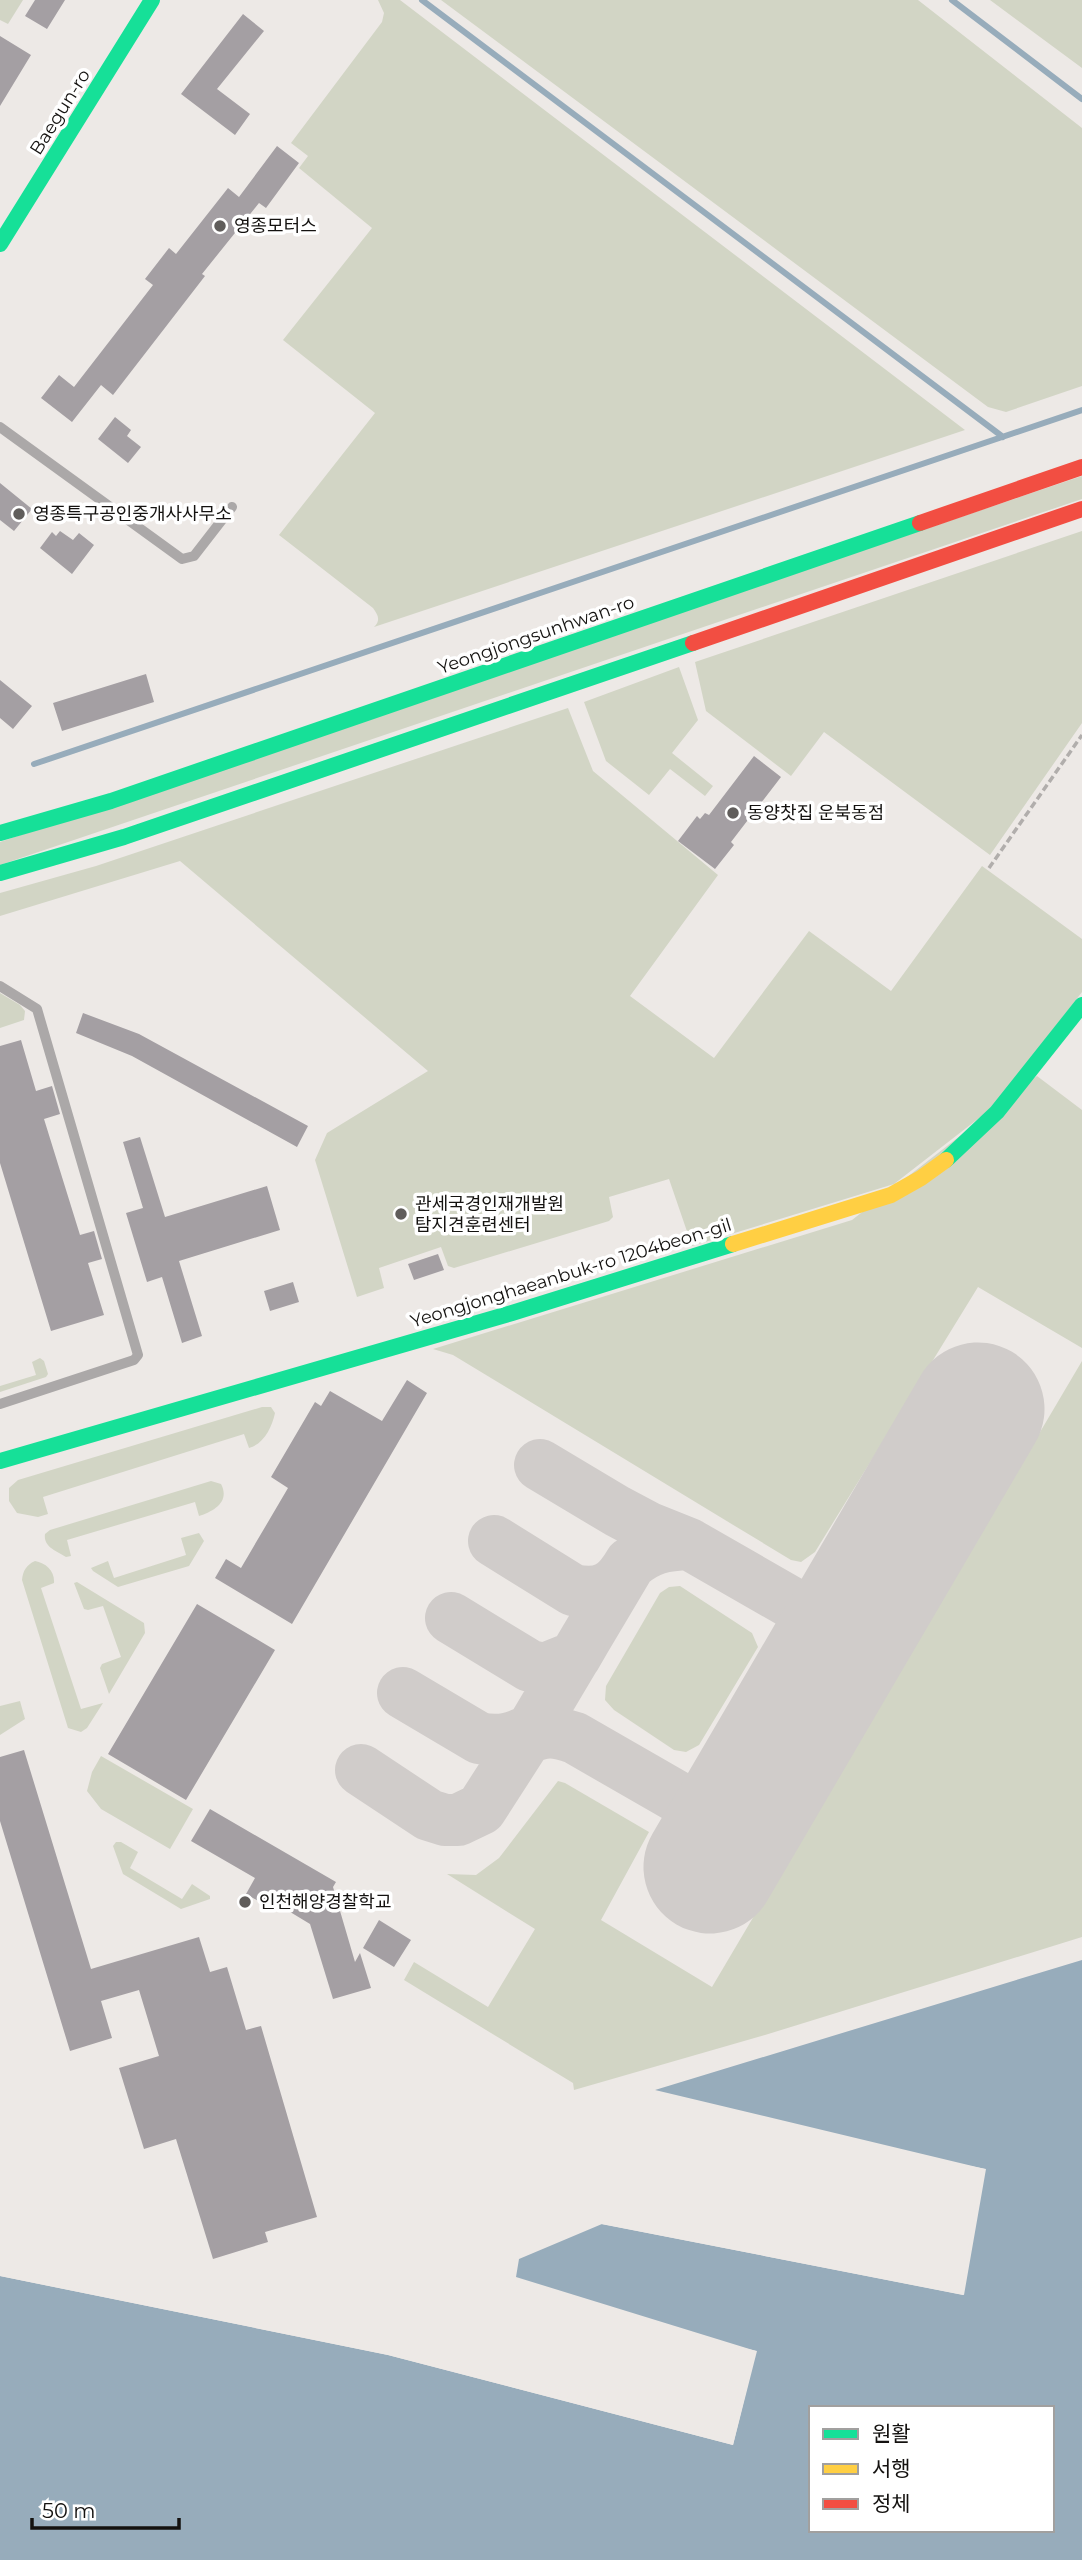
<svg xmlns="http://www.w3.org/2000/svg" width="1082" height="2560" viewBox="0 0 1082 2560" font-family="Montserrat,'Noto Sans KR',sans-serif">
<rect width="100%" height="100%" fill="#ede9e6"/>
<!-- green -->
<path fill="#d2d5c5" d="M0,0H23L8,24L0,20Z
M378,0H400L965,430L374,627C381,620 378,615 373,608L279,535L375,413L283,340L372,228L299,168L308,156L291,143L382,22L384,13Z
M441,0H918L1082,128V386L1006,412L988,407Z
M990,0H1082V68Z
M1082,476V499L0,865V842Z
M1082,531V723L990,855L824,732L791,776L706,711L695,662Z
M679,667L698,720L672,753L713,786L705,796L670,769L649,795L606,761L584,702Z
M568,708L593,771L718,875L630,996L714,1058L809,931L891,991L982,866L1082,939V992L992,1108L894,1184L692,1246L669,1179L609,1197L613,1217L609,1221L454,1268L448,1266L441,1247L379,1268L384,1288L357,1297L315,1160L327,1133L428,1071L180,861L0,916V893L96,866Z
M0,993L20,1005L25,1011L24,1020L0,1028Z
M1037,1076L1082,1110V1348L978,1287L815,1552L801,1562L791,1560L453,1355L433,1349L852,1220Z
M40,1358L44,1361L48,1374L46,1377L0,1392V1386L36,1375L32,1362Z
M1082,1361V1937L765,2035L574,2090L573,2083L404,1980L414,1962L488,2007L535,1929L447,1874L476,1875L499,1858L558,1781L565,1783L649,1832L601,1920L712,1987Z
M262,1407H271L275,1413C272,1427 264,1444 249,1448L244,1434L43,1497L48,1514L38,1517L17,1513L9,1501V1488L18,1480Z
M211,1481L221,1484C230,1501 215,1511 199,1516L195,1502L67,1540L71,1556L66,1557C57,1551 43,1547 45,1534L50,1530Z
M199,1533L204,1541L189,1566L118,1587L93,1571L91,1568L108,1561L114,1578L186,1555L181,1538Z
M35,1561C46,1563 55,1571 54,1583L41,1588L81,1709L103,1703L87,1728L81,1732L68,1728L22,1580C23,1571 26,1565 35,1561Z
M77,1582L144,1623L145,1633L109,1694L100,1668L102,1664L121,1657L103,1606L88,1610L84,1609L74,1583Z
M680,1586L752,1633L758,1647L699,1745L686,1752L674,1750L614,1710L605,1700L606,1686L660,1593L669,1587Z
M20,1701L25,1719L0,1735V1706Z
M101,1756L193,1809L170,1849L101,1809L87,1791L92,1772Z
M116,1842H121L138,1852L130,1868L182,1899L192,1884L210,1896V1899L181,1909L123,1874L113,1846Z"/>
<!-- water -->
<path fill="#97acbb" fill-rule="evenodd" d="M1082,1960V2560H0V2276L388,2355L733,2445L756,2351L516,2277L519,2259L602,2224L963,2295L985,2169L655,2090ZM811,2408H1052V2530H811Z"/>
<!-- pier -->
<path fill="#ede9e6" d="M908,2154L986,2169L964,2295L596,2223L603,2221L961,2291L982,2171Z
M0,2273L389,2352L731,2440L752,2353L708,2340L757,2351L733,2445L388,2355L0,2276Z"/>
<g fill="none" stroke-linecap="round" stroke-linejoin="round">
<!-- stream -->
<path stroke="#97acbb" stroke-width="6" d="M422,0L1003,437
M952,0L1082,99
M34,764L1082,410"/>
<!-- taxiway -->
<path stroke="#d0ccca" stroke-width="52" d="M540,1465L617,1511L649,1528L689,1544L846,1634
M494,1541L573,1590C602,1596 616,1587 630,1563
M451,1618L530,1666L545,1669L575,1657L586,1638
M403,1693L479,1738C499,1742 514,1739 532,1729
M526,1739C546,1730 554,1731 575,1738L688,1803C711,1812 727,1811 749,1800
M361,1770L429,1815L445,1820H458L481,1809L526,1739L630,1564C649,1548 664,1545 689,1544"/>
<!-- runway -->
<path stroke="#d0ccca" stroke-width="133" d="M710,1867L978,1409"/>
</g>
<!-- building -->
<path fill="#a49fa3" d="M35,0H65L47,29L25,16Z
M243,14L264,31L217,89L250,114L235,135L181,94Z
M0,36L31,55L0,106Z
M277,146L299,163L266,208L259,203L202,274L205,276L113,395L101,385L72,422L41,398L59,375L74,387L153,285L145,279L169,248L176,254L228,188L239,197Z
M115,417L131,430L127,436L141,447L128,463L98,439Z
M0,483L32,509L14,531L0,520Z
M60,531L73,540L79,533L94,545L72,574L40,548L52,532L56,536Z
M146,674L154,702L62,731L53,703Z
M0,680L32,706L13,729L0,718Z
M754,756L781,777L731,842L734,845L715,869L678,841L697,816L700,819L705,813L709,815Z
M83,1013L139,1034L308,1126L297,1147L132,1056L76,1033Z
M21,1040L36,1091L52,1086L60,1114L44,1119L80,1235L94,1231L102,1259L88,1263L104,1315L51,1331L0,1163V1046Z
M140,1137L165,1217L267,1186L280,1230L179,1261L202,1336L182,1343L162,1277L147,1282L126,1213L143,1208L123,1142Z
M438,1254L444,1270L414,1280L408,1264Z
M293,1282L299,1302L270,1311L264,1291Z
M407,1380L427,1393L292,1624L215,1578L226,1559L241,1568L288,1488L271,1477L315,1402L321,1406L330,1391L382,1421Z
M197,1604L275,1650L186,1800L108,1754Z
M24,1750L91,1969L199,1937L210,1972L227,1967L246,2030L261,2026L317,2217L265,2232L268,2242L213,2259L176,2139L144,2149L119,2068L159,2056L139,1990L101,2001L112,2038L70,2051L0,1821V1757Z
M210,1809L336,1882L333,1887L355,1962L360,1953L371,1988L333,1999L310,1924L272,1901L269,1907L246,1894L255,1878L191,1841Z
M379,1920L411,1940L394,1967L363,1948Z"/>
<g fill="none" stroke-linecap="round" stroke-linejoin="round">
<!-- path -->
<path stroke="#b1aeac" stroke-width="3.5" stroke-dasharray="7 3.5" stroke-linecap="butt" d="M989,868L1082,735"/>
<!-- lane -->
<path stroke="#aba8a8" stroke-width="10" d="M0,427L182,559L194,556L232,507
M0,986L37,1009L138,1355L134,1360L0,1404"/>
<!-- fast -->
<path stroke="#16e098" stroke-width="16" d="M0,244L152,0
M0,833L111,801L920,523
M0,873L124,837L693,643
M946,1160L997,1112L1082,1005
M0,1461L512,1313L733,1244"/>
<!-- slow -->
<path stroke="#ffcf43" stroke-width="16" d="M733,1244L891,1195L921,1178L946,1160"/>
<!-- jam -->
<path stroke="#f24e42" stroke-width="16" d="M920,523L1082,467
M693,643L1082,509"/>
</g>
<!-- markers -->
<g fill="#605d5b" stroke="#fff" stroke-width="2.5">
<circle cx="220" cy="226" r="7"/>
<circle cx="19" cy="514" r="7"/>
<circle cx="733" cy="813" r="7"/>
<circle cx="401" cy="1214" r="7"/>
<circle cx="245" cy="1902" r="7"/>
</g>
<g text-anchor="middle" stroke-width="7" stroke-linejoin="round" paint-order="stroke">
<!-- street labels -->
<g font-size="18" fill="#141210" stroke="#fff">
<text transform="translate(60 112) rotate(-58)" y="6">Baegun-ro</text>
<text transform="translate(536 635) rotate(-19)" y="6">Yeongjongsunhwan-ro</text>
<text transform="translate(571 1273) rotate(-17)" y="6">Yeongjonghaeanbuk-ro 1204beon-gil</text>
</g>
<!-- poi labels -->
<g font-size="18" fill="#141210" stroke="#fff" text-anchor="start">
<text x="234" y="232">영종모터스</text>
<text x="33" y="520">영종특구공인중개사사무소</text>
<text x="747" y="819">동양찻집 운북동점</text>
<text x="415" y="1210">관세국경인재개발원<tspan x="415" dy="21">탐지견훈련센터</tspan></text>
<text x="259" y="1908">인천해양경찰학교</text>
</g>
</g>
<!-- legend -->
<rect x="809" y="2406" width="245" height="126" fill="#ffffff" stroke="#a1a09f" stroke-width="2"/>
<rect x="823" y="2429" width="35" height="10" fill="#16e098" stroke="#a1a09f" stroke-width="2"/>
<text x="872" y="2441" font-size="21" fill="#141210">원활</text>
<rect x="823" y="2464" width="35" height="10" fill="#ffcf43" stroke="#a1a09f" stroke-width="2"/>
<text x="872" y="2476" font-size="21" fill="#141210">서행</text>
<rect x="823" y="2499" width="35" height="10" fill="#f24e42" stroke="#a1a09f" stroke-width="2"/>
<text x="872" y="2511" font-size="21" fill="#141210">정체</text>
<!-- scale -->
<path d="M32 2518v10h147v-10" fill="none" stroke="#141210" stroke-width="3.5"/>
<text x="42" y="2518" font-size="21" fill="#141210" stroke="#ffffff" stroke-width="5" paint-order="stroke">50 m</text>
</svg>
